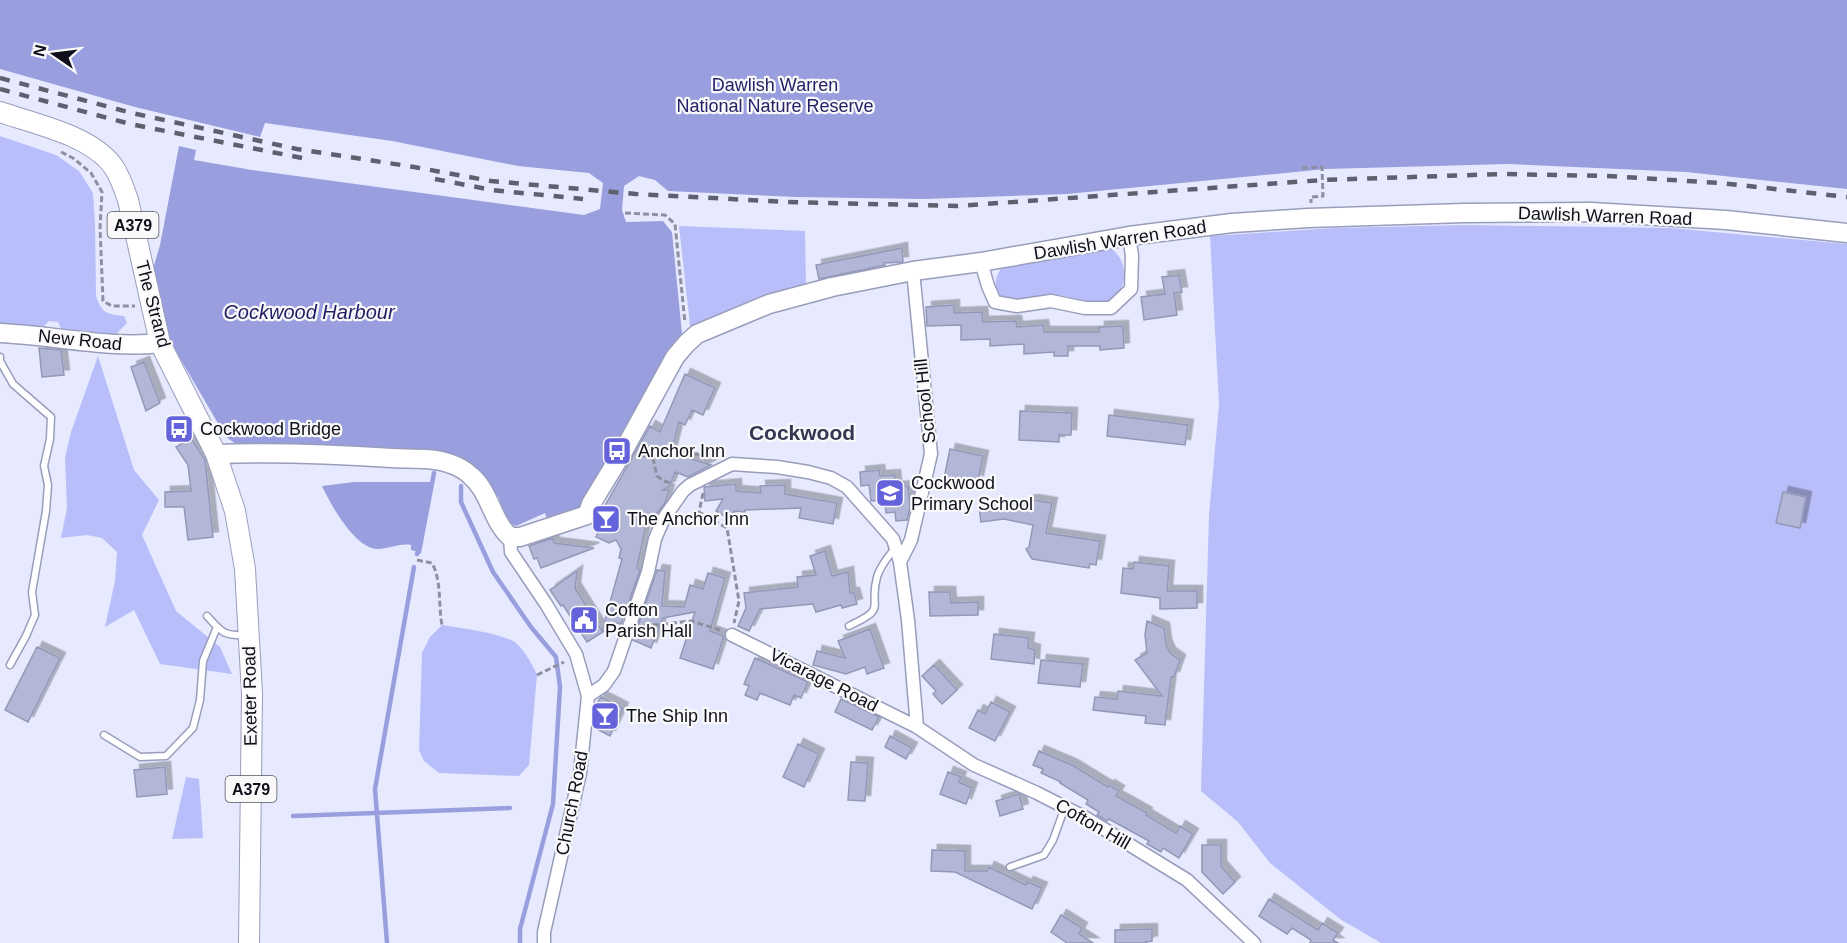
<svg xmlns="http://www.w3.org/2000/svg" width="1847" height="943" viewBox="0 0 1847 943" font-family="Helvetica,sans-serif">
<defs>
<filter id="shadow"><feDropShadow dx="5.5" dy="-5.5" stdDeviation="0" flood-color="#0004"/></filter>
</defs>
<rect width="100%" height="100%" fill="#e7eafe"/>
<!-- green -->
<path fill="#b7befa" d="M0,136L56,155L79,171L93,193L95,223L96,296C102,314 107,314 124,316L127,323L113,337L62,331L58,322L49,321L42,328L0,325Z
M1466,225L1670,228L1847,244V943H1381L1340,919L1270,863L1238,822L1201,791L1209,515L1219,405L1210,236L1334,228Z
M679,226L805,231L806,285L691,334Z
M1110,248C1118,253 1123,261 1124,271C1125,279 1123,286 1118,293C1103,313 1077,296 1057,295C1038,293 1014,305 997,294C994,281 996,275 1004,265Z
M98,356L134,470L159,500L142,535L176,611L220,647L232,674L160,664L134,610L105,627L115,581L117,552L102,538L87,535L61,538L67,508L65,458L71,432Z
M442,625C459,628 502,633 516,643C525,651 532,664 537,675L529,765L519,776L439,773L424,761L419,750L422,653L430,637Z
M186,777L199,779L203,838L172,839Z"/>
<!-- water -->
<path fill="#999fde" d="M0,0H1847V189L1686,172L1507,164L1326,169L1067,194L923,199L796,197L668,191L655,180L639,176L624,186L622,210L626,222L663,221L672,232L682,334L614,448L580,510L548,523L545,513L516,526L510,523L502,510L499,498L486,481L427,452L236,444L226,437L171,343L153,269L160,245L179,146L196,150L194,160L252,170L584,215L600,209L603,183L589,173L518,166L392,141L265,123L260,137L135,107L0,69Z
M354,482H432L419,552L411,550V545C399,543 389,549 378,549C355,549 331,505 322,486Z"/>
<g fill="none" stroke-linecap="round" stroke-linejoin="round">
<!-- stream -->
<path stroke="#999fde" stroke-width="4.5" d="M461,486V502L493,572L531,627L556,657L560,687L553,804L520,929V943
M417,554L418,551L419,552L434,473
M293,816L510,808
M387,943L375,789L414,567"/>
</g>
<!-- building -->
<path fill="#b2b7d7" stroke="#9498b7" stroke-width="1.5" filter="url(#shadow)" d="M902,248L903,262L884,263L885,265L819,279L816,265Z
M1179,275L1182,292L1174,293L1177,315L1144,320L1141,297L1165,294L1162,277Z
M954,305V313L982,312L983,322L1016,321L1017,327L1043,325L1044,332H1099V327L1123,326L1124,348L1100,350V346H1068V356H1054V352L1024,354V344L990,346V339L961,340V325L927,326L926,307Z
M39,348L61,350L64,375L42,377Z
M144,362L160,403L146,411L131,367Z
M685,374L715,388L703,415L692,410L685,425L679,422L671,453L711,465L688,477L675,472L670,486L663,490H669L665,503L657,513L652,526L646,524L637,568L640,570L621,624L617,623L587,642L563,605L561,606L550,590L577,571L575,588L602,631L622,559L619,558L621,549L616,540L609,543L596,537L600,528L594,525L650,426L660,432Z
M1020,411L1072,413L1071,435H1059V442L1019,440Z
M1109,415L1188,425L1185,445L1107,436Z
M191,438L205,460L213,537L188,540L184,507H165V492L191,491L188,465L176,447Z
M950,449L983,456L978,481L961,478L959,487L943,483Z
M879,470L880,476L895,475L896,487L908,486L910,507L907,520L896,521L895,512L886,513L885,500L871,501L869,485L861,486L860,472Z
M736,484V491L761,493L760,486L785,485V494L837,503L833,524L799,518L801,508L745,510V512L734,511L729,519L716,511L723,499L705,501L704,487Z
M1783,492L1806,497L1800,528L1776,523Z
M1033,500L1052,503L1046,533L1100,541L1096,565L1090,564L1089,568L1032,559L1026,549L1029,547L1033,525L1004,519L981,522L979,507L995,505L1024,511L1026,501Z
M553,538L554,543L594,548L541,568L537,558L534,559L529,546Z
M825,551L832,576L848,572L850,593H854L857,604L842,608L841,605L816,612L813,604L760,609L749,631L738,626L746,608L744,593L798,587L797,577L816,575L810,556Z
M1134,562L1169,566L1167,591H1197V608L1160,609V598L1121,593L1123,568L1133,569Z
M657,570L665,571L662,606L684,607L690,585L703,589L708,573L725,578L710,631L724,636L713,669L680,658L695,612L663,618L651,648L633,640Z
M929,592H950L951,603L978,602V615L930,616Z
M1147,621L1164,628L1166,644L1170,653L1180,660L1174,677H1171L1165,725L1145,723L1146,716L1093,710L1095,697L1117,699L1118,691L1162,696L1135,660L1147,653L1145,635Z
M870,629L884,668L867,674L865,667L846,674L813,665L817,651L845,658L838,641Z
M994,634L1029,638L1028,648L1035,650L1034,664L991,659Z
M37,647L60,658L28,722L5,710Z
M755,658L808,682L801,698L794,695L790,705L760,693L757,700L745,695L749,686L744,684Z
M1041,660L1083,664L1080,687L1038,683Z
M934,665L957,690L942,704L933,694L936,691L922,676Z
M601,697L623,708L610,736L593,727L595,706Z
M841,699L879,717L872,730L835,712Z
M991,702L1010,712L995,741L969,728L978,710L985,714Z
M890,736L912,748L906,759L885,747Z
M798,744L819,754L804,787L783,777Z
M1039,751L1072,765L1108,787L1109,785L1119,791L1116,796L1147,813L1146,815L1176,833L1180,826L1193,834L1179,858L1163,848L1161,852L1147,844L1149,841L1109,819L1107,821L1097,815L1099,812L1086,804L1088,800L1060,783L1061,782L1041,773L1043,769L1033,765Z
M851,762L868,763L865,801L848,800Z
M165,767L167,794L137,797L134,770Z
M948,772L961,777L959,782L972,788L966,804L940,794Z
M1019,794L1023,809L1000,816L996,801Z
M1202,845H1221V866L1235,882L1223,894L1202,872Z
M932,850L965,851V871H987L989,867L1026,885L1028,882L1042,888L1032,909L955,872L931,871Z
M1269,899L1318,930L1322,923L1338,933L1333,940L1338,943H1310L1311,940L1292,928L1287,934L1259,916Z
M1061,915L1082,928L1079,934L1093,943H1067L1051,932Z
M1152,929V941L1146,942L1147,943H1115V930Z"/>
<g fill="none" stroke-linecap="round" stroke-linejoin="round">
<!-- lane casing -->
<g stroke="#999dbc" stroke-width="9">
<path id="lane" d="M0,357V361L13,384L51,417L50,439L44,466L48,485L46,511L32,592L35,615L26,636L10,665
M207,616C222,633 224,636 247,635
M849,626C889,607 868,610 877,577C880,566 888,557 895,548
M104,735L140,757L166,756L193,728L200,700L203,661L217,627
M1010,867L1044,855L1053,840L1065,807"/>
</g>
<!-- street casing -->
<g stroke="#999dbc" stroke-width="15">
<path id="street" d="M981,262L988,286L995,302L1017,306L1051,301L1085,308H1111L1131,289L1132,256L1129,236
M510,537L511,552L546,604L576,654L588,696L580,773L544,932V943
M900,562L911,540L931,454L913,271
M732,635L917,727L974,765L1037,793L1086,818L1187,880L1254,943
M588,696L604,685L614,671L648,572L655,539L664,518L683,491L690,485L732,464L777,467L808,472L831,478L847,487L893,539L900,562L908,620L917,727"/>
</g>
<!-- secondary casing -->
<g stroke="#999dbc" stroke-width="21">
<path id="secondary" d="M0,333C52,335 109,349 160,343
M216,454C275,452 333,454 392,458C410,459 433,457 451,464C457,466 466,471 471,476C490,492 492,521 510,537H520L587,515L591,504L625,448L675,357L687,343L697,334L769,304L832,287L913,271L981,262L1129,236L1232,223L1308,218L1464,213L1591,212L1726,220L1847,233"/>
</g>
<!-- primary casing -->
<g stroke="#999dbc" stroke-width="22">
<path id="primary" d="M0,112C35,124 90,135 113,166C120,176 124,188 128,200L160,343L216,454L235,511L245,569L252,694L249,943"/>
</g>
<!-- path -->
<path stroke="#8e90a1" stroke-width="3" stroke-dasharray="6 3" stroke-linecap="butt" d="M61,152L73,158L91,173L102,192L100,228L103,301L112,306H135
M1302,168L1322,167L1323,196L1311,197V203
M625,213L665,215L675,224L685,323
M640,455L653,458
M653,458L667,449L714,457
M653,458L657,476L664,481L673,484
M703,493L699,512L727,528L739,601L734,623
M417,560L432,563C442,582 438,604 442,625
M644,626L691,621L720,630
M537,675L564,662"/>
<!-- lane -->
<use href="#lane" stroke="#fff" stroke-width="6"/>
<!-- street -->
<use href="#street" stroke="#fff" stroke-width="12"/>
<!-- secondary -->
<use href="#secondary" stroke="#fff" stroke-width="18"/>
<!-- primary -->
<use href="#primary" stroke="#fff" stroke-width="20"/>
<!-- rail -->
<path stroke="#5f606f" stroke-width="4.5" stroke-dasharray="10 10" stroke-linecap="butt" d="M0,78L132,113L297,149L414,167L491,181L636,194L788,202L957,206L1323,180L1502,174L1607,176L1721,183L1847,197
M0,89L130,124L307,159
M435,179L492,190L583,199"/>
</g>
<!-- icons -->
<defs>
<g id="bus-square" transform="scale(1.5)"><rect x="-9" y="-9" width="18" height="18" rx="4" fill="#6463dc" stroke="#f9f9f9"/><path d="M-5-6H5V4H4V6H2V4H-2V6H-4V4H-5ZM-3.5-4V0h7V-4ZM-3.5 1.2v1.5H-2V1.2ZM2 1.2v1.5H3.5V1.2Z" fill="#fff"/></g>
<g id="school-square" transform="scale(1.5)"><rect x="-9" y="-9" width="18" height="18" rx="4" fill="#6463dc" stroke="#f9f9f9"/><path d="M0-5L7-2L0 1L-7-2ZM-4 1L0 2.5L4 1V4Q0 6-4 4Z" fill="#fff"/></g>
<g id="bar-square" transform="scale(1.5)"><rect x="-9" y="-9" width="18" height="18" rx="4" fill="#6463dc" stroke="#f9f9f9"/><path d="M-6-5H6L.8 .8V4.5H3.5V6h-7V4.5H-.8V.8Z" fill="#fff"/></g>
<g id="civic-square" transform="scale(1.5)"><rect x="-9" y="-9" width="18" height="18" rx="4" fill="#6463dc" stroke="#f9f9f9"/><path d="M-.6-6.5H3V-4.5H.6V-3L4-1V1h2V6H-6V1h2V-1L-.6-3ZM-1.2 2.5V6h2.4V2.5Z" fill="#fff"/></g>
</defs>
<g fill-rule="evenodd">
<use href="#bus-square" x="179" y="429"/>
<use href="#bus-square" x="617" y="451"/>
<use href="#school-square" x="890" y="493"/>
<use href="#bar-square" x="606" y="519"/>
<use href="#civic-square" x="584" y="620"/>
<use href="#bar-square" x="605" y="716"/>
</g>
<g text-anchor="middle" stroke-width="4.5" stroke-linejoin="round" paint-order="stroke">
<!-- shield labels -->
<g fill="#f9f9f9" stroke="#54555d" stroke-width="1.5">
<rect x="107.5" y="212" width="51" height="26" rx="4.5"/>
<rect x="225.5" y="776" width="51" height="26" rx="4.5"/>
</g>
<g font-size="16" font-weight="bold" fill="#0e0f1a">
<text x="133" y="231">A379</text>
<text x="251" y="795">A379</text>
</g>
<!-- park labels -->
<g font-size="18" fill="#262169" stroke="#f9f9f9">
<text x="775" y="91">Dawlish Warren<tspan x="775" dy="21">National Nature Reserve</tspan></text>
</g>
<!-- street labels -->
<g font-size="18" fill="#0e0f1a" stroke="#f9f9f9">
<text transform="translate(1605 216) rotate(2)" y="6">Dawlish Warren Road</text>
<text transform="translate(1120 240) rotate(-9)" y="6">Dawlish Warren Road</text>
<text transform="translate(153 304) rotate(75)" y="6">The Strand</text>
<text transform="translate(80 340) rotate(6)" y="6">New Road</text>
<text transform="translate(925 401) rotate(-96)" y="6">School Hill</text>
<text transform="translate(824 680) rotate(27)" y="6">Vicarage Road</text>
<text transform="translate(250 696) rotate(-91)" y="6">Exeter Road</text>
<text transform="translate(572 803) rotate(-79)" y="6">Church Road</text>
<text transform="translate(1093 824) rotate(30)" y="6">Cofton Hill</text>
</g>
<!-- poi labels -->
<g font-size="18" fill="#0e0f1a" stroke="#f9f9f9" text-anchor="start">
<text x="200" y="435">Cockwood Bridge</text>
<text x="638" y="457">Anchor Inn</text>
<text x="911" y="489">Cockwood<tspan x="911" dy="21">Primary School</tspan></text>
<text x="627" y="525">The Anchor Inn</text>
<text x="605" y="616">Cofton<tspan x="605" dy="21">Parish Hall</tspan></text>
<text x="626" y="722">The Ship Inn</text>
</g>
<!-- water labels -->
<g font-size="20" font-style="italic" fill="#221c64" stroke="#f9f9f9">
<text x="309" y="319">Cockwood Harbour</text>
</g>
<!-- quarter labels -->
<g font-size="21" font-weight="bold" fill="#343751" stroke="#f9f9f9">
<text x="802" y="440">Cockwood</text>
</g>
</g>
<!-- north arrow -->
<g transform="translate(54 54) rotate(284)" stroke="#f9f9f9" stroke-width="4.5" paint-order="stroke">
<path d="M0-4.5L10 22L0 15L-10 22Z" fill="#0e0f1a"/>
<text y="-9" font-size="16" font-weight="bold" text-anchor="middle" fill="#0e0f1a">N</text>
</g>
</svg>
